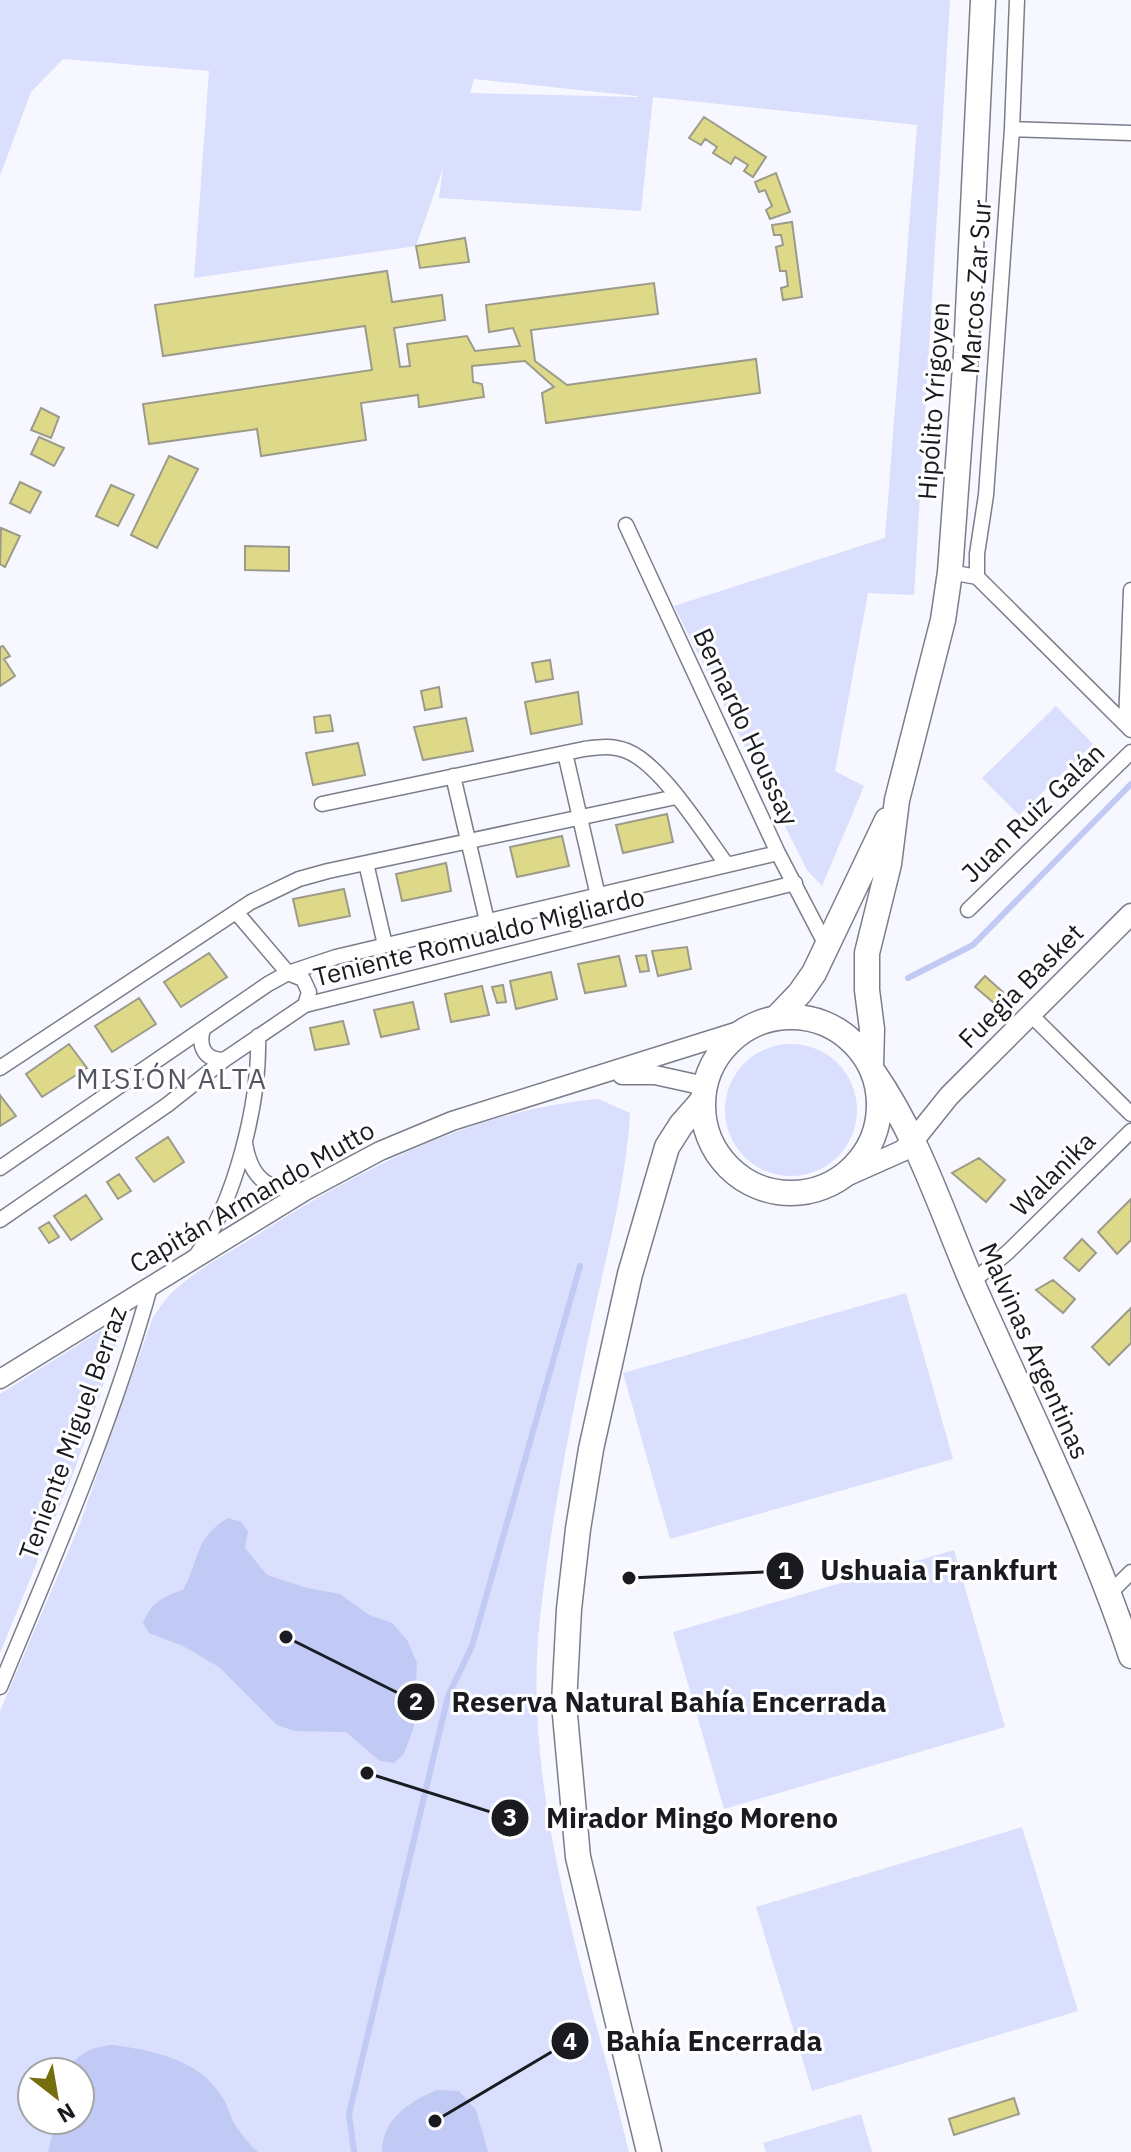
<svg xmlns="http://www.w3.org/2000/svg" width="1131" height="2152" viewBox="0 0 1131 2152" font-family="'IBM Plex Sans',sans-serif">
<rect width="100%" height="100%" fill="#f7f8ff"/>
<!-- green -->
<path fill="#d9dffc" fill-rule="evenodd" d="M0,0H950L914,595L868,593L835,771L864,786L822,886L807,870L674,606L885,538L917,125L653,97L641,211L439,198L443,168L416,246L194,278L209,71L63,59L31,92L0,176ZM474,79L637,96L638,97L470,93Z
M1056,706L1093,744L1019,815L982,778Z
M725 1110a66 66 0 1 1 132 0a66 66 0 1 1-132 0Z
M599,1099L630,1113C626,1185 606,1256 591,1326C570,1423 551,1520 540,1618C520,1793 589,1983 629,2152H0V1711L79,1526L153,1317C160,1308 167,1296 176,1289C200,1267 230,1252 257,1235C360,1169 477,1109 599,1099ZM32,2072H80V2120H32Z
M906,1293L953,1459L670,1539L623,1373Z
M127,1314L75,1469L0,1653V1394Z
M954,1550L1005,1727L724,1809L673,1632Z
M1022,1827L1078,2011L812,2091L756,1907Z
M861,2114L872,2152H766L763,2143Z"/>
<!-- water -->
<path fill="#c1c9f5" d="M228,1518L241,1522L248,1531L245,1548L267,1575L307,1588L340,1594L369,1615L392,1623L407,1640L417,1663L414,1727L404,1754L394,1763L380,1761L346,1732L294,1731L277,1725L219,1667L183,1646L149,1633L143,1623C151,1603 162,1597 183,1590C200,1560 194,1538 228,1518Z
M112,2045C151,2050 198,2059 221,2095C227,2103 229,2114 234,2123C240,2133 249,2144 258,2152H48L56,2120H80V2072H68C78,2052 90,2048 112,2045Z
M437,2090L459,2091L476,2110L488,2152H382C382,2119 409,2102 437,2090Z"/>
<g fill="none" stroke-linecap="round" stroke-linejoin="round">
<!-- stream -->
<path stroke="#c1c9f5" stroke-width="6" d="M908,978L973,945L1131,784
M354,2152L349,2114L448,1696L472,1646L580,1266"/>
</g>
<!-- building -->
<path fill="#ded989" stroke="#9c9b8b" stroke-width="2" d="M704,117L766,157L753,177L744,171L748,165L735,157L731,164L713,153L717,147L705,139L701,145L689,138Z
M776,173L790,212L770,219L766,210L772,206L765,190L759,192L755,182Z
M792,222L802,297L783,300L781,288L788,286L786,271H780L776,247L783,245L781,235H774L772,225Z
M465,238L469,262L420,268L416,246Z
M387,271L392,302L442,295L445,320L394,328L400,367L410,366L407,344L467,336L475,351L520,346L513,328L489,332L486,305L654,283L658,314L531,330L535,361L567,385L756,359L760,393L546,423L542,393L554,387L525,361L472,366L473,382L482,384L484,397L419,407L418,395L361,403L366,440L261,456L257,429L149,444L143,404L372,370L365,326L163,356L155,305Z
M41,408L59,417L51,438L31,430Z
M39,437L64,448L54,466L31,454Z
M169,456L198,469L157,548L131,535Z
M20,482L41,492L30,513L10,503Z
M111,485L134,495L118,526L96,516Z
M1,528L20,536L5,567L0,564Z
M245,546L289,547V571L245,570Z
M3,646L10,656L4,659L15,676L0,686V647Z
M550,660L553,679L536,682L532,663Z
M439,687L442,707L425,710L421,691Z
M578,692L582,724L531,734L525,702Z
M330,715L333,731L316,733L314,717Z
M466,718L473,751L423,760L414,727Z
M358,743L365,775L313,785L306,753Z
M667,814L673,842L623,853L616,825Z
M562,836L569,866L517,877L510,847Z
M446,863L451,891L402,901L396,874Z
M344,889L350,916L299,926L293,899Z
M687,947L691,969L658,976L652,951Z
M209,953L227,977L181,1007L164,982Z
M646,955L649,971L640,972L636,956Z
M619,956L626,986L585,993L578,964Z
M551,972L557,999L516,1009L510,981Z
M985,976L1003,992L994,1003L975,987Z
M503,985L506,1002L497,1003L492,987Z
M482,986L489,1015L451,1022L445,994Z
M139,998L156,1024L112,1052L95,1026Z
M413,1002L419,1029L381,1037L374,1010Z
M343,1021L349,1044L315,1050L310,1028Z
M69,1044L87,1068L42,1097L26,1074Z
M0,1095L16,1116L0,1126Z
M168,1137L184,1162L154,1182L136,1158Z
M979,1158L1005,1180L986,1202L952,1173Z
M119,1174L131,1191L118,1199L107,1182Z
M86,1195L102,1219L71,1240L54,1216Z
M1131,1199V1240L1117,1254L1098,1232Z
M49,1222L59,1237L49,1243L39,1228Z
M1082,1239L1096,1253L1079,1271L1064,1258Z
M1053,1280L1075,1299L1063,1313L1036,1290Z
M1131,1308V1343L1109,1365L1092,1347Z
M1014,2098L1019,2114L954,2135L949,2119Z"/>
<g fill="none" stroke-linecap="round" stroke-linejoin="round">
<!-- minor casing -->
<g stroke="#7a7d8b" stroke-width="17">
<path id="minor" d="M1012,129L1131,133
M626,525L778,853L827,947
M950,572L977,577L1131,730
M977,577V554L986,495L1012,129L1017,0
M1126,724L1131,590
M565,753L598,896
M453,776L487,921
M322,804L584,749C599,747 612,745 627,751C662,765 704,834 727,865
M366,863L385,945
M968,910L1131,752
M236,912L288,973L303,979L309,992L305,1005
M1030,1014L1131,1114
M203,1029C198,1046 204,1060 224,1060
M0,1068L251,902L299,879L328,871L676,797
M245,1143C251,1180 267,1190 305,1191
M0,1168L268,984L288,973L336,957L778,853
M0,1220L167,1105L224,1060L305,1005L795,883
M195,1257C235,1204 260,1102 258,1036
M972,1282L1008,1252L1131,1131
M1110,1593L1131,1572
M0,1687C55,1555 113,1422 151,1284"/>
</g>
<!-- tertiary casing -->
<g stroke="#7a7d8b" stroke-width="21">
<path id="tertiary" d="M622,1075H655L705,1086
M0,1379L305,1191L380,1151L452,1121L748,1028"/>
</g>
<!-- secondary casing -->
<g stroke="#7a7d8b" stroke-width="23">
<path id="secondary" d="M839,1179L902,1151L913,1141L949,1096L1131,914"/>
</g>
<!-- primary casing -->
<g stroke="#7a7d8b" stroke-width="27">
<path id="primary" d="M703 1105a88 88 0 1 1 176 0a88 88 0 1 1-176 0Z
M776,1018L800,993L814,973L887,820
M871,1067L872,1029L867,990V953L889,864L897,800L943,620L950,572L966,353L983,0
M874,1073C919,1138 943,1215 974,1287C1028,1409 1089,1530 1131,1656
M649,2152L578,1857L564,1704L569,1609L578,1529L591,1449L630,1274L667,1147L681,1125L703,1100"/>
</g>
<!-- minor -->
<use href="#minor" stroke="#fff" stroke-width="14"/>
<!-- tertiary -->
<use href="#tertiary" stroke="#fff" stroke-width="18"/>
<!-- secondary -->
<use href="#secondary" stroke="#fff" stroke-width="20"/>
<!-- primary -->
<use href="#primary" stroke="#fff" stroke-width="24"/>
</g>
<g text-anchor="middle" stroke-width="6" stroke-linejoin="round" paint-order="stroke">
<!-- street labels -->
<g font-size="26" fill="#1a1b20" stroke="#fff">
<text transform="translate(976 287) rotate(-86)" y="9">Marcos Zar Sur</text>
<text transform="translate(934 401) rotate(-86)" y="9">Hipólito Yrigoyen</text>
<text transform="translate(746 727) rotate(65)" y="9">Bernardo Houssay</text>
<text transform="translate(1033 813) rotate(-44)" y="9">Juan Ruiz Galán</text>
<text transform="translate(479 937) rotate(-14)" y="9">Teniente Romualdo Migliardo</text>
<text transform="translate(1021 986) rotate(-45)" y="9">Fuegia Basket</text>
<text transform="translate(1053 1174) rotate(-45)" y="9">Walanika</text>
<text transform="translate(252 1197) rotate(-30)" y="9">Capitán Armando Mutto</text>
<text transform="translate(1034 1351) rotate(66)" y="9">Malvinas Argentinas</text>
<text transform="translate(73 1433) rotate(-70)" y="9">Teniente Miguel Berraz</text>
</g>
<!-- neighbourhood labels -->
<g font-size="28" letter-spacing="2" fill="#535563" stroke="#fff">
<text x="172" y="1089">MISIÓN ALTA</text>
</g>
</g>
<!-- callouts -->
<path fill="none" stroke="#1a1b20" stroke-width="3" d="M629 1578L785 1571M286 1637L416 1702M367 1773L510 1818M435 2121L570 2041"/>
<g fill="#1a1b20" stroke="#fff" stroke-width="3">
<circle cx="629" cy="1578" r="8"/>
<circle cx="286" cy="1637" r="8"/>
<circle cx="367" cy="1773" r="8"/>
<circle cx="435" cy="2121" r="8"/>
<circle cx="785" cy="1571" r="20"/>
<circle cx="416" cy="1702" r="20"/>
<circle cx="510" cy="1818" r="20"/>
<circle cx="570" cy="2041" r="20"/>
</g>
<g font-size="24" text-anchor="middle" font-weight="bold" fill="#fff">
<text x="785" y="1579">1</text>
<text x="416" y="1710">2</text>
<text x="510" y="1826">3</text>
<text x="570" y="2050">4</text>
</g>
<g font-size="28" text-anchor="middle" font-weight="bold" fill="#1a1b20" stroke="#fff" stroke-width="6" stroke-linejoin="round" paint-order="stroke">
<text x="939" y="1580">Ushuaia Frankfurt</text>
<text x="669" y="1712">Reserva Natural Bahía Encerrada</text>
<text x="692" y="1828">Mirador Mingo Moreno</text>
<text x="714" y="2051">Bahía Encerrada</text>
</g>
<!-- north arrow -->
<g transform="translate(56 2096) rotate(149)"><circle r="38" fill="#ffffff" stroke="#a3a4a6" stroke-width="2"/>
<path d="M0-6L14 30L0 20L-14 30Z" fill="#756e0d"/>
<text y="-12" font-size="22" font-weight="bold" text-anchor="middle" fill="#1a1b20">N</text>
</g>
</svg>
